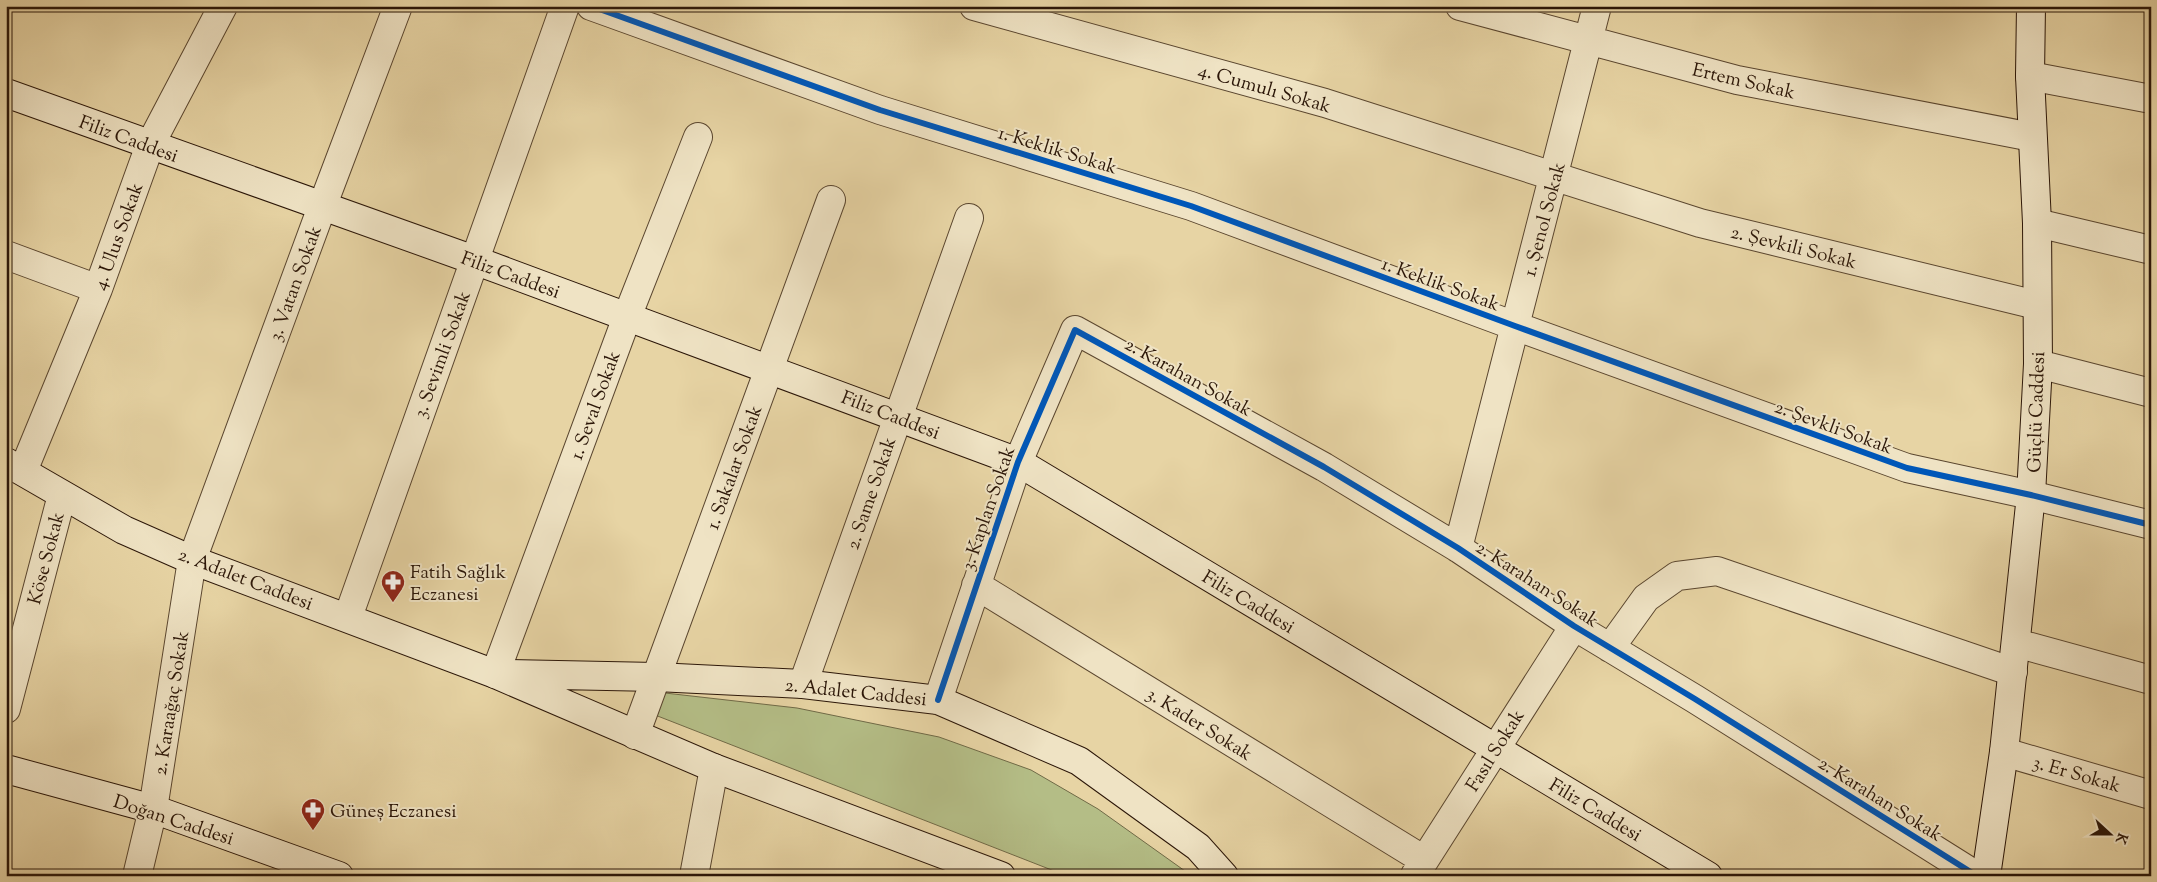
<svg xmlns="http://www.w3.org/2000/svg" width="2157" height="882" viewBox="0 0 2157 882" font-family="'Sorts Mill Goudy',serif">
<rect width="100%" height="100%" fill="#e7d4a4"/>
<filter id="stains"><feTurbulence type="fractalNoise" baseFrequency=".004" numOctaves="4"/><feColorMatrix values="0 0 0 0 .2 0 0 0 0 .09 0 0 0 0 .02 0 0 0 .5 -.17"/></filter>
<radialGradient id="worn" r=".72"><stop offset=".6" stop-color="#630" stop-opacity="0"/><stop offset="1" stop-color="#630" stop-opacity=".3"/></radialGradient>
<!-- green -->
<path fill="#b4bd86" stroke="#706a47" d="M665,693L797,708L939,737L1031,770L1098,809L1192,876H1067L655,715Z"/>
<g fill="none" stroke-linecap="round" stroke-linejoin="round">
<!-- street casing -->
<g stroke="#5a462f" stroke-width="30">
<path id="street" d="M591,6L880,110L1191,206L1515,326L1907,468L2031,495L2151,525
M974,6L1325,103L1700,223L2036,305
M1460,6L1737,80L2032,137
M2030,76L2151,99
M2037,223L2151,250
M6,255L98,289
M2038,364L2151,393
M23,471L98,289L150,145L223,6
M1458,548L1597,6
M976,585L1424,860
M348,617L565,6
M2016,643L2151,680
M1610,648L1646,598L1677,576L1717,571L2013,672
M495,674L627,317L698,137
M803,684L969,218
M938,700L1018,462L1075,330L1324,467L1458,548L1574,626L1695,699L1977,876
M6,709L62,495
M635,735L831,200
M2004,752L2151,795
M1415,875L1574,626
M137,876L153,809L192,560L322,207L398,6
M694,876L714,768"/>
</g>
<!-- secondary casing -->
<g stroke="#2b1608" stroke-width="30">
<path id="secondary" d="M6,93L474,260L1018,462L1708,876
M6,462L124,530L192,560L495,674L714,768L1001,876
M509,674L656,677L803,684L938,700L1079,761L1198,847L1224,876
M6,769L153,809L339,876
M1986,876L2004,752L2031,495L2038,364L2037,223L2030,76L2031,6"/>
</g>
<!-- street -->
<use href="#street" stroke="#efe3c4" stroke-width="28"/>
<!-- secondary -->
<use href="#secondary" stroke="#efe3c4" stroke-width="28"/>
<!-- cycleway casing -->
<g stroke="#efe3c4" stroke-width="9">
<path id="cycleway" d="M591,6L880,110L1191,206L1515,326L1907,468L2031,495L2151,525
M938,700L1018,462L1075,330L1324,467L1458,548L1574,626L1695,699L1977,876"/>
</g>
<!-- cycleway -->
<use href="#cycleway" stroke="#0057b8" stroke-width="6"/>
</g>
<!-- icons -->
<defs>
<g id="pharmacy-pin" transform="scale(1.25)"><path d="M0 17L-7.5 6A9.5 9.5 0 1 1 7.5 6Z" fill="#8f2418" stroke="#efe3c4"/><path d="M-2-6h4v4h4v4h-4v4h-4v-4h-4v-4h4Z" fill="#fff"/></g>
</defs>
<g fill-rule="evenodd">
<use href="#pharmacy-pin" x="393" y="582"/>
<use href="#pharmacy-pin" x="313" y="810"/>
</g>
<g text-anchor="middle" stroke-width="4" stroke-linejoin="round" paint-order="stroke">
<!-- street labels -->
<g font-size="19" fill="#2b1608" stroke="#efe3c4">
<text transform="translate(1744 80) rotate(13)" y="7">Ertem Sokak</text>
<text transform="translate(1265 87) rotate(16)" y="7">4. Cumulı Sokak</text>
<text transform="translate(129 138) rotate(20)" y="7">Filiz Caddesi</text>
<text transform="translate(1058 149) rotate(17)" y="7">1. Keklik Sokak</text>
<text transform="translate(1543 219) rotate(-75)" y="7">1. Şenol Sokak</text>
<text transform="translate(117 236) rotate(-70)" y="7">4. Ulus Sokak</text>
<text transform="translate(1794 246) rotate(14)" y="7">2. Şevkili Sokak</text>
<text transform="translate(511 274) rotate(20)" y="7">Filiz Caddesi</text>
<text transform="translate(294 283) rotate(-70)" y="7">3. Vatan Sokak</text>
<text transform="translate(1441 283) rotate(20)" y="7">1. Keklik Sokak</text>
<text transform="translate(441 354) rotate(-70)" y="7">3. Sevimli Sokak</text>
<text transform="translate(1189 376) rotate(29)" y="7">2. Karahan Sokak</text>
<text transform="translate(594 405) rotate(-70)" y="7">1. Seval Sokak</text>
<text transform="translate(2035 412) rotate(-88)" y="7">Güçlü Caddesi</text>
<text transform="translate(891 414) rotate(21)" y="7">Filiz Caddesi</text>
<text transform="translate(1834 426) rotate(20)" y="7">2. Şevkli Sokak</text>
<text transform="translate(733 467) rotate(-70)" y="7">1. Sakalar Sokak</text>
<text transform="translate(870 493) rotate(-71)" y="7">2. Same Sokak</text>
<text transform="translate(987 508) rotate(-71)" y="7">3. Kaplan Sokak</text>
<text transform="translate(45 558) rotate(-75)" y="7">Köse Sokak</text>
<text transform="translate(246 578) rotate(21)" y="7">2. Adalet Caddesi</text>
<text transform="translate(1538 583) rotate(33)" y="7">2. Karahan Sokak</text>
<text transform="translate(1249 601) rotate(31)" y="7">Filiz Caddesi</text>
<text transform="translate(856 691) rotate(6)" y="7">2. Adalet Caddesi</text>
<text transform="translate(170 703) rotate(-81)" y="7">2. Karaağaç Sokak</text>
<text transform="translate(1200 723) rotate(32)" y="7">3. Kader Sokak</text>
<text transform="translate(1494 750) rotate(-58)" y="7">Fasıl Sokak</text>
<text transform="translate(2077 773) rotate(16)" y="7">3. Er Sokak</text>
<text transform="translate(1881 798) rotate(32)" y="7">2. Karahan Sokak</text>
<text transform="translate(1596 809) rotate(31)" y="7">Filiz Caddesi</text>
<text transform="translate(174 819) rotate(18)" y="7">Doğan Caddesi</text>
</g>
<!-- poi labels -->
<g font-size="19" fill="#2b1608" stroke="#efe3c4" text-anchor="start">
<text x="410" y="578">Fatih Sağlık<tspan x="410" dy="22">Eczanesi</tspan></text>
<text x="330" y="817">Güneş Eczanesi</text>
</g>
</g>
<!-- margin -->
<rect width="2157" height="882" fill="none" stroke="#e7d4a4" stroke-width="25"/>
<rect x="8" y="8" width="2142" height="867" fill="none" stroke="#2b1608" stroke-width="2.5"/>
<rect x="12" y="12" width="2132" height="857" fill="none" stroke="#2b1608"/>
<!-- north arrow -->
<g transform="translate(2110 834) rotate(111)" stroke="#efe3c4" stroke-width="4" paint-order="stroke">
<path d="M0-4L9 19L0 12L-9 19Z" fill="#2b1608"/>
<text y="-8" font-size="14" font-weight="bold" text-anchor="middle" fill="#2b1608">K</text>
</g>
<rect width="100%" height="100%" filter="url(#stains)"/>
<rect width="100%" height="100%" fill="url(#worn)"/>
</svg>
